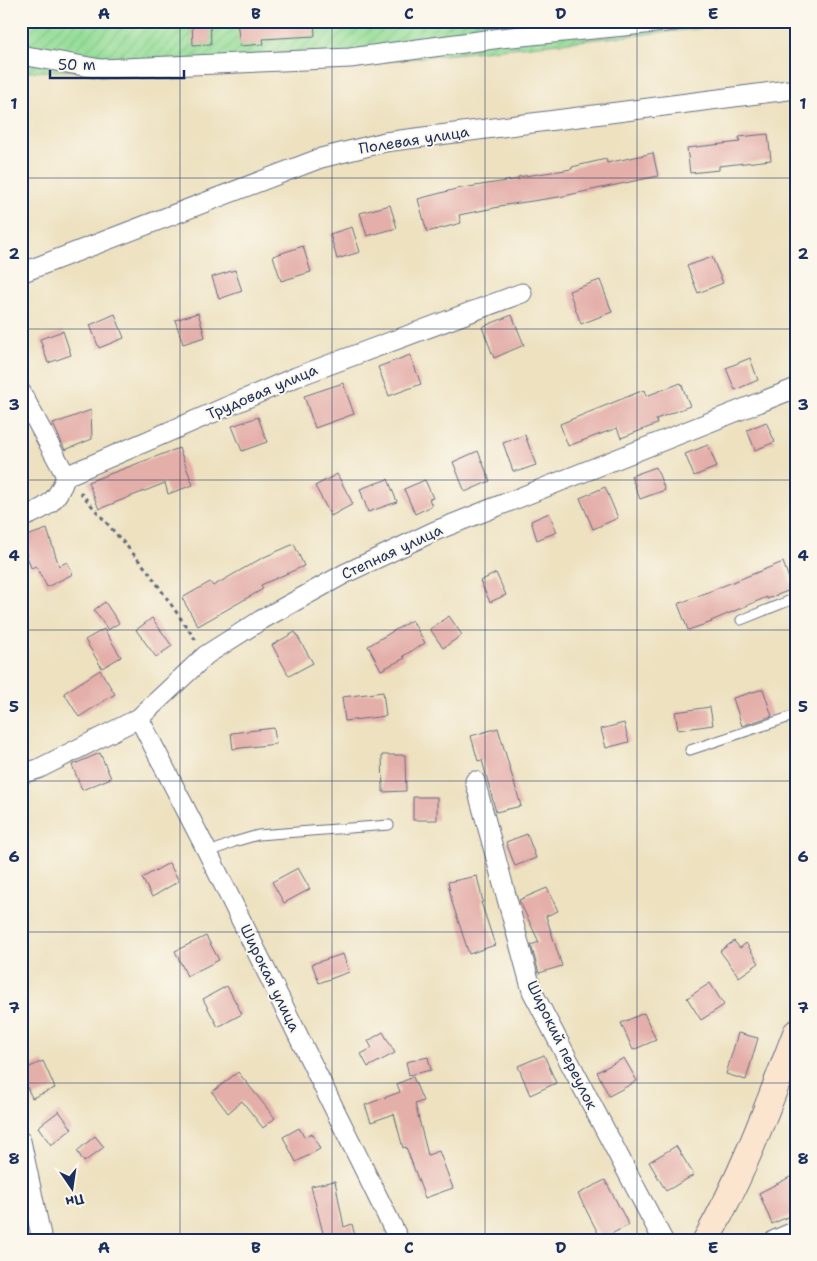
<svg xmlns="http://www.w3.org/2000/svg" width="817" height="1261" viewBox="0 0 817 1261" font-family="'Shantell Sans',sans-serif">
<defs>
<pattern id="garden-furrows" width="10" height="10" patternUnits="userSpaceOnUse" patternTransform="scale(1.25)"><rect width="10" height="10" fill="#94dd97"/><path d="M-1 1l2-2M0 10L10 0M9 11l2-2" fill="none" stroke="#7fbe85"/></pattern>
</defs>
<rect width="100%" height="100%" fill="#fbf7ec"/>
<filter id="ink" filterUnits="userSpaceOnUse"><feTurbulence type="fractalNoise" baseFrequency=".02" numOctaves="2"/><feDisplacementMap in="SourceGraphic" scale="10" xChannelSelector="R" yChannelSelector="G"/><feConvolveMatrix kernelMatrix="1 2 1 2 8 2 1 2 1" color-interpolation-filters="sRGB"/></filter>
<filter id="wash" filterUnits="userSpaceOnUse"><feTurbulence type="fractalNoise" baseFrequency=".0096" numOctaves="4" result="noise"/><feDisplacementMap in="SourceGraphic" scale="20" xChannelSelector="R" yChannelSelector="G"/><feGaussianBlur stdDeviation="1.12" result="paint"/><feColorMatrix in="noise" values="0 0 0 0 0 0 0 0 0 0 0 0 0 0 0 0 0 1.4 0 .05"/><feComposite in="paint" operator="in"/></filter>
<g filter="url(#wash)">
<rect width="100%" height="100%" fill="#ede1c0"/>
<!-- garden -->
<path fill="url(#garden-furrows)" stroke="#58867a" d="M21,21H771L386,61L23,72H21Z"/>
<g id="blocks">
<!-- building -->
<path fill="#e4aea9" d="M192,21H210L211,44L193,45Z
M237,21H314L315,36L263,39L264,44L240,46Z
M768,134L771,160L719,166V170L690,173L687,148L740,142L739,137Z
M653,153L658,176L559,197L499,206V207L459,215L461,223L427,232L418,199L456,189L519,179L518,177L572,169V167L606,159L607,163Z
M390,205L397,228L367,236L360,213Z
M352,227L360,252L337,259L330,234Z
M303,246L311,272L281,281L273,256Z
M712,257L723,283L698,293L687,266Z
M235,270L242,291L219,299L212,277Z
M600,280L612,312L581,324L569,291Z
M198,313L205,337L183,344L175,320Z
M115,314L124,338L99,348L90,325Z
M512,315L524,345L494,358L482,327Z
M63,331L71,355L48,363L40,339Z
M410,355L421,384L389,396L378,367Z
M750,358L758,380L735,390L726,368Z
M343,383L354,414L315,428L304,396Z
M681,383L690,406L656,419L657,424L621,438L617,428L568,446L560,424L644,390L646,396Z
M91,410L92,439L65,450L53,424Z
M258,417L267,442L242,451L232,426Z
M766,422L775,442L755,450L747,430Z
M525,435L536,465L519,471H513L503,443Z
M708,445L717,467L694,476L685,454Z
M179,448L193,485L168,494L165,483L99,509L88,482Z
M478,451L490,481L465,492L453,462Z
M656,467L665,490L640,499L631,476Z
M337,474L353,504L331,516L315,486Z
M388,479L397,502L368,512L360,489Z
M425,480L433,498L429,499L432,506L415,514L404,489Z
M605,487L618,518L593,529L580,498Z
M549,513L557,532L537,540L531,521Z
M47,529L59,566L67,562L73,574L47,587L36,566L31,568L21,538Z
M294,544L304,566L261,585L263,589L198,626L182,598L210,582L213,586L262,558Z
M783,562L793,589L767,599V597L711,621L712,622L688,630L678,604Z
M496,573L506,595L490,602L480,581Z
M105,602L119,623L108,630L94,610Z
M449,616L462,635L443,648L430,629Z
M152,618L172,646L156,657L136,630Z
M412,620L425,643L403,656L405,658L381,670L368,646Z
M104,629L121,657L102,668L85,640Z
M295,632L313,663L289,676L272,645Z
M100,670L115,694L79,717L64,693Z
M763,689L772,716L742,726L733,698Z
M383,692L386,716L345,721L342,697Z
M710,707L713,725L678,730L675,712Z
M624,723L629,742L606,748L601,729Z
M274,728L276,744L233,749L231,733Z
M498,728L521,806L496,812L482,760L478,761L471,736Z
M100,753L111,778L82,790L72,765Z
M382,755H405L406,791L383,792Z
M413,797H437V820H413Z
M527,834L536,858L515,866L506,842Z
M169,863L179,881L152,897L142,878Z
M298,868L310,889L284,903L272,882Z
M477,876L483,902H481L495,945L469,954L452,902L448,882Z
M547,888L558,911L546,916L562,966L539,973L531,945L539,942L519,900Z
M206,936L219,960L187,976L175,951Z
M734,941L740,948L746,943L759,963L739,977L720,951Z
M343,954L349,972L319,983L312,964Z
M710,983L724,1005L701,1020L687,998Z
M227,986L242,1014L218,1027L203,999Z
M644,1013L656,1040L633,1050L621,1023Z
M383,1032L395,1053L368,1067L361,1054L372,1048L368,1041Z
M738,1033L758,1038L746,1080L726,1074Z
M544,1055L556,1083L530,1095L518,1066Z
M428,1057L431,1070L409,1075L406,1062Z
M624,1058L637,1081L609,1096L597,1072Z
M43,1061L55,1088L32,1098L21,1074V1071Z
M238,1072L275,1118L263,1128L242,1101L228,1113L212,1092Z
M413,1077L423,1101L415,1104L428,1155L439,1151L453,1188L425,1198L406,1147L403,1148L394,1114L371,1122L365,1105L400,1092L397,1084Z
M59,1111L72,1129L51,1145L38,1127Z
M299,1128L304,1137L312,1133L320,1149L296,1162L283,1137Z
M95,1136L104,1147L84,1162L77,1151Z
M676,1146L694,1175L666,1191L649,1162Z
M796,1174V1213L772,1224L759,1193Z
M605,1180L629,1225L601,1239L578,1194Z
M335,1181L344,1227L352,1224L356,1240H313L312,1236L323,1233L311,1186Z"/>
</g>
</g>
<g filter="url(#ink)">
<use href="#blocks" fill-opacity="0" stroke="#646d80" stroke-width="1"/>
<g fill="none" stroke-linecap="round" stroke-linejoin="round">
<!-- service casing -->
<g stroke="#646d80" stroke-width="11">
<path id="service" d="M741,620L796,598
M690,750L796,715
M208,853L234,842L258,835L389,825"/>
</g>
<!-- minor casing -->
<g stroke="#646d80" stroke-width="21">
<path id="minor" d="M21,55L101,69L350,58L501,38L675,21
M21,273L321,158L385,142L796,89
M21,392L66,476
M21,518C47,508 57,502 66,476L296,377L522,293
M139,718L208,853L399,1240
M21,774L38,769L139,718L206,655L261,620L346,573L435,531L796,388
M475,781L532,991L663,1240
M21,1141L42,1240
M775,1240L796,1231"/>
</g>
<!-- secondary casing -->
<g stroke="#646d80" stroke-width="28">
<path id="secondary" d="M706,1240C743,1175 769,1103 796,1033"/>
</g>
<!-- path -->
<path stroke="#646d80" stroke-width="3" stroke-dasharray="4 4" stroke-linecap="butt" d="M80,492L148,571L197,642"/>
<!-- service -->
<use href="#service" stroke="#fff" stroke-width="9"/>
<!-- minor -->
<use href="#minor" stroke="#fff" stroke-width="19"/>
<!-- secondary -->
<use href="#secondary" stroke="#fbe5cf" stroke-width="26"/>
</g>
</g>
<!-- grid -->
<path fill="none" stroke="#1b2f5e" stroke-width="1" stroke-opacity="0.55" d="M180,21V1240M332,21V1240M485,21V1240M637,21V1240M21,178H796M21,329H796M21,480H796M21,630H796M21,781H796M21,932H796M21,1083H796"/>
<g text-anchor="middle" stroke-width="4" stroke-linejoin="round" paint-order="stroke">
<!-- street labels -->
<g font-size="15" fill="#1b2f5e" stroke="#fbf7ec">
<text transform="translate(414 140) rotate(-9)" y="5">Полевая улица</text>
<text transform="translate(262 392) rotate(-23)" y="5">Трудовая улица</text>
<text transform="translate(392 552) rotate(-25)" y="5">Степная улица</text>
<text transform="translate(270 978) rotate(64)" y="5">Широкая улица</text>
<text transform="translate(562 1045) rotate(64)" y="5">Широкий переулок</text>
</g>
</g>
<!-- margin -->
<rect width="817" height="1261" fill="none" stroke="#fbf7ec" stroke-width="55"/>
<!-- north arrow -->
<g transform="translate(72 1188) rotate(167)" stroke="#fbf7ec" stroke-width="4" paint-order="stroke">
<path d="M0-4L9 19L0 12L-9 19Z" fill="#1b2f5e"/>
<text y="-8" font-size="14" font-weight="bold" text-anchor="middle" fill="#1b2f5e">Пн</text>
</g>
<!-- scale -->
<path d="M50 70v8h134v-8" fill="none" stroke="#1b2f5e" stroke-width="2.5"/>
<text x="58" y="70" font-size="15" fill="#1b2f5e" stroke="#fbf7ec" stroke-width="4" paint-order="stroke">50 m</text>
<rect x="28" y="28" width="762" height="1206" fill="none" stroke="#1b2f5e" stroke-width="2"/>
<g font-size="16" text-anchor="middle" font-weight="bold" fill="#1b2f5e">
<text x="104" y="19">A</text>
<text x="256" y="19">B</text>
<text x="409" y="19">C</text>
<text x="561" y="19">D</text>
<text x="713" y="19">E</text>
<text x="14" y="109">1</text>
<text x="803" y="109">1</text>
<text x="14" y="259">2</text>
<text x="803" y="259">2</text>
<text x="14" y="410">3</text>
<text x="803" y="410">3</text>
<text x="14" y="561">4</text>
<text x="803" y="561">4</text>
<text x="14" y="712">5</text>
<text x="803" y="712">5</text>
<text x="14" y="862">6</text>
<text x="803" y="862">6</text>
<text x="14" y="1013">7</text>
<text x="803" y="1013">7</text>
<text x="14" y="1164">8</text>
<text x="803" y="1164">8</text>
<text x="104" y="1253">A</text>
<text x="256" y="1253">B</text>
<text x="409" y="1253">C</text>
<text x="561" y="1253">D</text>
<text x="713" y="1253">E</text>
</g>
</svg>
